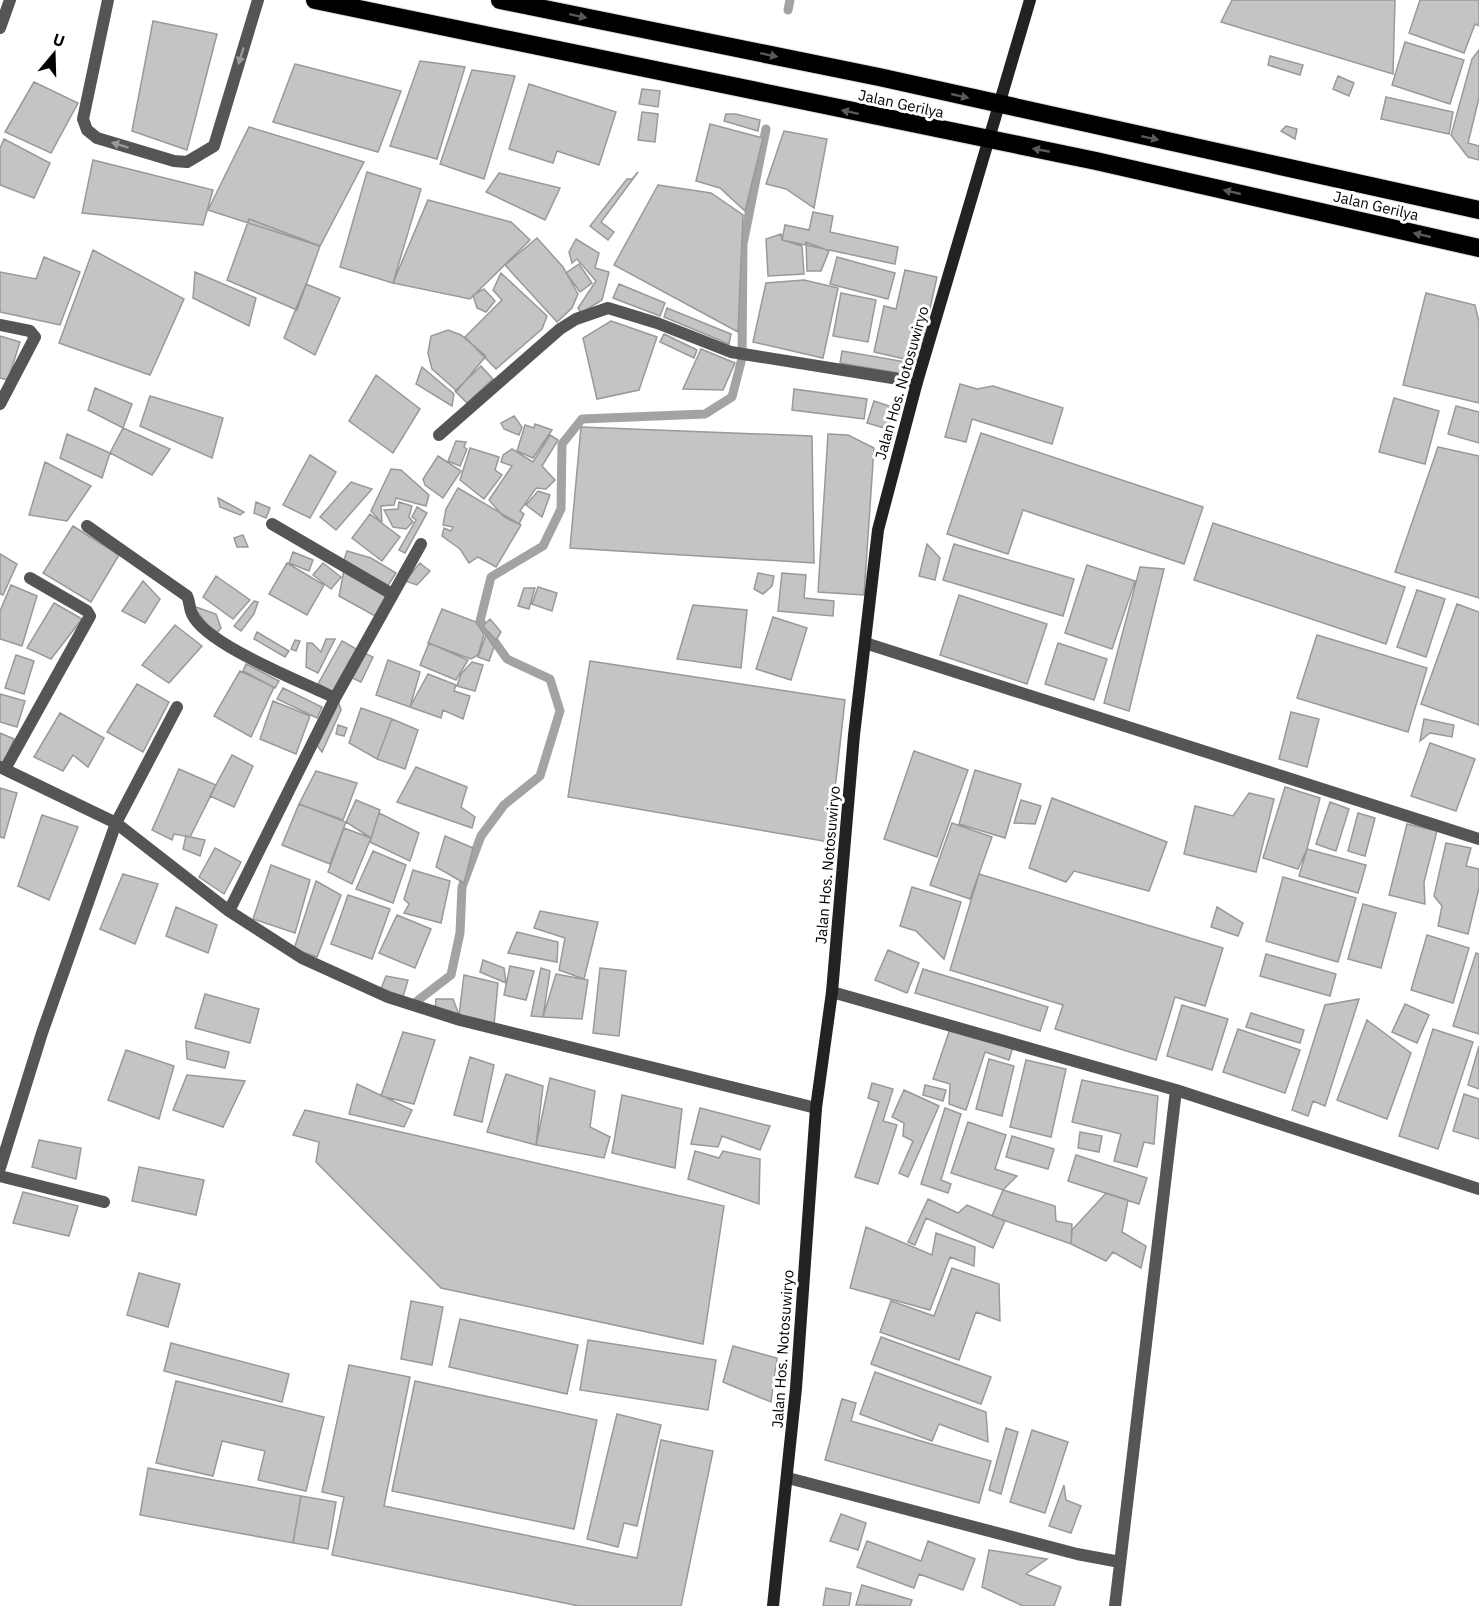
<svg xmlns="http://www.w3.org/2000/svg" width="1479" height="1606" viewBox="0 0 1479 1606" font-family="'IBM Plex Sans',sans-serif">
<rect width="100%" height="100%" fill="#fff"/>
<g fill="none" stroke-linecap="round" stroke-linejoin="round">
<!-- stream -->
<path stroke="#a3a3a3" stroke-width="9" d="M788,10L790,0
M417,1001L451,975L460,933L462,887L481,836L504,805L540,776L560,711L550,679L507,659L480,621L491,577L543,546L561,509L562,444L582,419L705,414L732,397L742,358L743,244L766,129"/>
</g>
<!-- building -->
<path fill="#c4c4c4" stroke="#999" stroke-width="1.5" d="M1232,0H1395L1393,74L1221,22Z
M1420,0H1479V26L1475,24L1464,53L1409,33Z
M153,21L217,34L187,150L132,131Z
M1405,42L1464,60L1450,104L1392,85Z
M1479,50V98L1468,143L1479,146V160L1468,157L1451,135L1472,59Z
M1270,56L1303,65L1300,75L1268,65Z
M420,61L465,67L437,159L390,146Z
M295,64L401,91L378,152L273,122Z
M472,70L515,76L484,179L440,164Z
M1338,76L1354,83L1349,96L1333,89Z
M34,82L78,103L51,153L5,132Z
M529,84L616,112L599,165L557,151L553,163L509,149Z
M642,89L660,91L658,107L639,104Z
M1386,97L1453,112L1449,134L1381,119Z
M642,112L658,114L655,142L638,140Z
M726,114H736L760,120L758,131L724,121Z
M710,124L763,138L745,211L720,188L696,181Z
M1286,126L1297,129L1295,139L1281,131Z
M249,127L364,162L320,246L208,210Z
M784,131L827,139L814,208L786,189L766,184Z
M4,139L50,163L34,198L0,185V148Z
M93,160L213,190L203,225L82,213Z
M367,172L421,189L393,283L340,267Z
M638,172L601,222L614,232L608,240L590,226L627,179H632Z
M499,173L560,188L545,220L486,192Z
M658,185L711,193L743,215L738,332L614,265Z
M428,200L511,222L530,240L470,299L393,283Z
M813,212L833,216L830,232L898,247L895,264L782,240L785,225L809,230Z
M249,219L320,246L297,310L227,280Z
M781,234L782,240L802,246L804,274L768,276L766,239Z
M537,238L563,267L578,294L572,308L557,322L505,265Z
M576,239L599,253L595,268L609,272L602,300L581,313L578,308L596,281L577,259L572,263L569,252Z
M806,242L829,251L821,271H807Z
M93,250L184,299L150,375L59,343Z
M44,257L80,272L60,325L0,312V272L36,279Z
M837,257L895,273L888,299L830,284Z
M579,264L592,283L580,292L566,273Z
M905,270L937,277L918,362L874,352L884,306L896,309Z
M195,272L256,298L249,326L193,298Z
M501,273L547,316L542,329L496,369L465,337L502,300L493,290Z
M804,280L838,288L823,358L753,342L766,283Z
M306,284L340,298L315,355L284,338Z
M619,284L665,303L660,316L613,298Z
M484,289L495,301L486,312L477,308L473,295Z
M841,293L876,300L868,342L833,336Z
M1426,293L1475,305L1479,322V403L1403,385Z
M667,308L731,334L729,344L664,317Z
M611,321L657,337L639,390L597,399L583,338Z
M448,330L461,335L486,356L457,391L432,369L428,353L431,336Z
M664,334L697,350L694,358L660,342Z
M0,336L20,342L8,380L0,378Z
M701,349L735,363L723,390L683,389Z
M842,351L912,363L910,375L840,363Z
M481,366L493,379L467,403L455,391Z
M422,367L454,394L452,406L416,384Z
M376,375L420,409L393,453L349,421Z
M960,384L977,389L993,386L1063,408L1052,444L972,419L966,442L945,437Z
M95,388L132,404L123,428L88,410Z
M794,389L867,399L864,419L792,410Z
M150,396L223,418L212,458L140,426Z
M1394,398L1439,411L1425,464L1379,452Z
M874,401L895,408L888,429L867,423Z
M1456,406L1479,412V443L1448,434Z
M514,416L522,427L519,435L504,429L501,423Z
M535,424L552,430L533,458L517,451L525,425L534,428Z
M581,427L812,436L814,563L570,548Z
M123,428L170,449L152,475L110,453Z
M981,433L1203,507L1184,564L1023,510L1008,554L947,534Z
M67,434L110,453L102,478L60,458Z
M828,434L848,435L874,448L864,595L818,592Z
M550,435L558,440L542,466L555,480L546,489L536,488L520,511L524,514L519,524L504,517L489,500L512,466L501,462L503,455L512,449L533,462Z
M456,441L466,442L464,447L467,449L460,466L448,461Z
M1438,447L1479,456V598L1395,572Z
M470,448L499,457L495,470L502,475L484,499L460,480Z
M310,455L336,472L310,518L283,505Z
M438,456L461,471L443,498L425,485L423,479Z
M45,462L91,486L67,521L29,515Z
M391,469L401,470L429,495L426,506L396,498L394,505L381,506L382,523L371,511Z
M351,482L372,489L336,530L320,517Z
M458,488L521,525L496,567L478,557L469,563L460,549L442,536L444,528L451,531L453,527L443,525L446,509Z
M538,491L550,495L542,517L526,505Z
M218,498L244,512L240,515L220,507Z
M256,502L270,508L266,518L254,513Z
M399,502L412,506L409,517L413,522L406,529L393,527L384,510L398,509Z
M417,507L427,513L405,553L399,550L416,520L412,517Z
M370,514L400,537L382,561L352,538Z
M1213,523L1405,587L1386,644L1194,580Z
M73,526L119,555L91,602L43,573Z
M243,535L248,547H237L234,538Z
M927,544L940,558L935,580L919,576Z
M954,544L1074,579L1063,616L943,580Z
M347,551L371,558L396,573L387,587L344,560Z
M293,552L313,560L309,571L289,563Z
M0,554L17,564L3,595L0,594Z
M287,563L324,585L307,615L269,594Z
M323,563L341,577L331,589L313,575Z
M420,563L430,571L417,585L405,581Z
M1087,565L1135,581L1112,649L1065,633Z
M1140,567L1164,569L1129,711L1104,703Z
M344,570L389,595L377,617L339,596Z
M758,573L774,576L772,586L763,594L754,589Z
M782,573L806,575L804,598L834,601L833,616L778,611Z
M216,576L250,600L233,619L203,597Z
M143,581L160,599L145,623L122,611Z
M11,585L37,596L22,646L0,639V611Z
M538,587L557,593L552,611L532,604Z
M524,588H535L529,609L518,606Z
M1417,590L1445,599L1426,657L1397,647Z
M959,595L1047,624L1027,684L940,655Z
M254,601L258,602L254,614L241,631L234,626Z
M54,603L82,619L51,659L27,648Z
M1457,604L1479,612V725L1421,704Z
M693,605L747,610L741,668L677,659Z
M193,606L216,614L221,628L215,635Z
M442,609L476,622L484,634L478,655L471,659L428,643Z
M773,617L807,628L791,680L756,669Z
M490,619L501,632L496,640L483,626Z
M175,625L202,646L169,683L142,665Z
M257,632L289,651L285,657L254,639Z
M486,635L494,647L489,661L478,657Z
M1317,635L1427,668L1408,732L1297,698Z
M326,639H335L318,673L306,667L307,643H312L321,652Z
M295,640L300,641L296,651L291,649Z
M342,641L360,651L336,694L318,684Z
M429,643L468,660L456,680L420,665Z
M1058,643L1107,659L1094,700L1045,684Z
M364,653L373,657L361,682L352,678Z
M16,655L34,661L24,694L5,688Z
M388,660L420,672L410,707L376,695Z
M590,661L845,700L829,842L568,797Z
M472,662L483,665L475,691L457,686L461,674Z
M246,664L279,681L275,688L243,671Z
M240,671L274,687L251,737L214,716Z
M428,674L456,685L454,691L470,696L463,719L443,710L441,718L410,707Z
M137,684L169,702L143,752L107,732Z
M283,688L322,707L317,718L277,699Z
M0,694L25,701L17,727L0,722Z
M338,700L341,710L322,752L316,744Z
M273,701L310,716L296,754L260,739Z
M361,708L392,719L377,759L349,743Z
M1291,712L1319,719L1307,767L1279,759Z
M60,713L104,738L88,767L73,755L63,771L34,757Z
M392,719L418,730L405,769L377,759Z
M1424,719L1454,725L1452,737L1430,733L1420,741Z
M338,725L347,728L344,736L336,734Z
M0,733L14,739L4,763L0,761Z
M1430,743L1475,759L1456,811L1411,796Z
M914,751L968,770L937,857L884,839Z
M232,755L253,766L234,807L210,796Z
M416,767L467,787L461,807L475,817L472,828L397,802Z
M179,769L216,785L190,837L174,834L172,840L152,830Z
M975,770L1021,784L1005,838L959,824Z
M316,771L357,783L343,820L299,804Z
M1285,787L1320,798L1307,849L1298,869L1263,858Z
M0,788L17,793L4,838L0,837Z
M1249,793L1274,799L1256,872L1184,854L1195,806L1233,816Z
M1052,798L1167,842L1149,891L1074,871L1066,882L1029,868Z
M356,800L380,810L371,838L346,822Z
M1021,800L1041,806L1035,824L1014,823Z
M1330,802L1349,809L1336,851L1316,844Z
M299,804L346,822L330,864L282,845Z
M379,813L419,833L410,861L370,842Z
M1358,813L1375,818L1365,856L1348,851Z
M42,815L78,827L49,900L18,886Z
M952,823L992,837L970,899L930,885Z
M1407,824L1437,831L1424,882L1425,904L1389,895Z
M344,828L371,838L352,884L328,872Z
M186,836L205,840L200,856L183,849Z
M445,836L473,848L464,883L436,867Z
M1446,843L1471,848L1466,866L1479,869V888L1468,934L1438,926L1442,906L1434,896Z
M215,848L241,862L224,894L199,877Z
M1307,849L1366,865L1358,893L1299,876Z
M373,851L406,865L393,903L356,889Z
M271,865L310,880L295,933L253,919Z
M413,870L450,881L441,923L404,913L409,904L404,899Z
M123,874L158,884L135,944L100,929Z
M979,874L1223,948L1205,1006L1175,997L1156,1060L1055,1029L1063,1005L950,970Z
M1283,877L1356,898L1338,962L1266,941Z
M316,881L341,895L317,957L294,949Z
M912,887L961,902L944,959L916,931L900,926Z
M348,895L390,909L372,959L331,944Z
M1363,904L1396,913L1381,968L1348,959Z
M176,907L217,925L208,953L166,936Z
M1217,907L1243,923L1238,936L1211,927Z
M540,911L598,922L584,979L559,970L565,938L534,928Z
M397,915L431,929L415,968L379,953Z
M517,932L558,942L557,962L508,953Z
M1427,935L1469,948L1453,1003L1411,990Z
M888,950L919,963L907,993L875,980Z
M1476,953L1479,954V1034L1453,1026Z
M1266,954L1336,974L1330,996L1260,976Z
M483,960L504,968L506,983L480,972Z
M510,966L534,971L526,1000L504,995Z
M541,968L550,971L543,1017L531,1016Z
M600,968L626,971L619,1036L593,1033Z
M923,969L1048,1007L1040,1031L915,993Z
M556,974L588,980L582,1019L543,1017Z
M464,975L498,983L494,1025L459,1015Z
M386,976L408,980L402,1000L381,989Z
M205,994L259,1009L250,1043L195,1028Z
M436,999H453L459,1015L435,1010Z
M1359,999L1325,1106L1313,1101L1308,1116L1292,1110L1325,1005Z
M1405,1004L1429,1015L1417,1043L1392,1032Z
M1182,1005L1228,1019L1212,1070L1167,1056Z
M1251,1013L1304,1030L1300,1043L1246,1027Z
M1367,1020L1411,1053L1387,1119L1337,1100Z
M951,1026L1013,1047L1009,1060L985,1052L966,1110L949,1104L950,1084L933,1079Z
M1238,1029L1300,1050L1285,1093L1223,1072Z
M1433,1029L1473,1042L1438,1149L1399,1136Z
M403,1032L435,1040L414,1104L381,1096Z
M186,1041L229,1052L225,1068L187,1059Z
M1479,1046V1089L1468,1085Z
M126,1050L174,1066L159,1119L108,1100Z
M470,1057L494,1065L482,1122L454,1115Z
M989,1059L1014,1066L1002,1116L976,1109Z
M1026,1060L1066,1069L1051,1137L1010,1127Z
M506,1074L543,1086L536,1145L487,1132Z
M187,1075L245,1081L223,1127L173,1110Z
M550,1078L595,1091L590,1127L610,1137L604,1158L536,1145Z
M1082,1080L1158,1096L1154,1144L1144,1142L1137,1167L1114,1161L1121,1134L1072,1122Z
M872,1083L893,1089L883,1121L897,1125L878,1184L855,1177L879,1102L868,1098Z
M357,1084L412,1110L404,1127L349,1114Z
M925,1085L946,1090L943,1101L923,1095Z
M904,1090L939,1106L908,1177L899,1173L913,1141L903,1136L904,1123L892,1117Z
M1464,1094L1479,1099V1139L1453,1131Z
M622,1095L682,1109L675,1168L612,1153Z
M700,1108L770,1126L760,1150L722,1136L718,1147L691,1144Z
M945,1108L961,1114L941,1180L951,1184L948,1193L921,1184Z
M305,1110L724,1206L703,1344L441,1288L316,1162L319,1142L293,1135Z
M968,1122L1006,1135L995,1169L1017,1176L1003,1190L951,1173Z
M1080,1132L1102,1136L1099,1152L1078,1148Z
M1012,1136L1054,1149L1048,1169L1006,1157Z
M39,1140L81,1148L76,1179L32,1167Z
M695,1151L719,1158L723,1151L760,1159L759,1204L688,1179Z
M1076,1155L1147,1178L1139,1204L1068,1181Z
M139,1167L204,1180L196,1215L132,1201Z
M1003,1190L1055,1206L1056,1221L1072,1224L1071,1244L992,1216Z
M23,1192L78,1206L69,1236L13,1223Z
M1106,1193L1128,1200L1122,1232L1146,1246L1141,1268L1113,1252L1106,1261L1071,1244L1072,1230Z
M928,1199L958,1213L967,1205L1005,1221L993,1248L926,1218L915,1245L908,1242Z
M866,1227L932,1255L936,1233L975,1247L974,1266L950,1257L930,1310L850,1288Z
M952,1268L999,1284L1000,1321L976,1312L959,1360L880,1332L891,1301L934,1316Z
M139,1273L180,1284L168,1327L127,1315Z
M411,1301L443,1307L432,1365L401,1359Z
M460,1319L578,1345L567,1394L449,1367Z
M881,1337L991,1377L981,1404L871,1364Z
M588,1340L716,1360L708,1410L580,1390Z
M171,1343L289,1374L282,1402L164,1371Z
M733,1346L777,1358L771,1402L723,1382Z
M349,1365L410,1377L384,1506L637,1558L661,1440L713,1451L681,1606H579L332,1555L344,1497L322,1492Z
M875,1372L986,1412L988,1442L939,1424L932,1441L860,1414Z
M176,1381L324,1417L306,1491L258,1480L265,1451L222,1441L213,1476L156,1463Z
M415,1381L597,1420L574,1529L392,1491Z
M842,1399L856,1403L851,1421L991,1461L979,1503L825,1460Z
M617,1414L661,1425L637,1526L624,1523L618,1547L587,1539Z
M1006,1428L1018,1432L1001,1494L989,1490Z
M1032,1430L1068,1442L1045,1513L1010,1502Z
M148,1468L301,1496L293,1543L140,1515Z
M1064,1485L1066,1500L1081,1506L1071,1533L1049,1526Z
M301,1496L336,1502L328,1549L293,1543Z
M841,1514L866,1523L858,1550L830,1541Z
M867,1541L921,1561L928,1541L975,1559L963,1590L919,1574L914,1588L857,1567Z
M989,1550L1047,1559L1026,1574L1061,1587L1054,1606H1023L982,1587Z
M862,1585L912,1600L910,1606L856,1605Z
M826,1588L851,1593L849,1606H823Z"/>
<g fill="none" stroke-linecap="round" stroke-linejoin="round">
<!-- highway casing -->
<g stroke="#dbdbdb" stroke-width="20">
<path id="highway" d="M315,0L1096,161L1479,248
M500,0L879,77L1479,210"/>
</g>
<!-- lane -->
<path stroke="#555" stroke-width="12" d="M108,0L83,119L87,130L97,138L174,161L187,162L214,146L258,0
M0,28L10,0"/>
<!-- street -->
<path stroke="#555" stroke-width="12" d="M0,325L30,331L35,337L0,404
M439,435L560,329L576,319L608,308L657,323L731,352L917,382
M272,524L392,594
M87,526L187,596C190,602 189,608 192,614C206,645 303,682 335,698
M865,643L1479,839
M0,767L116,823L229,911L302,958L388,997L460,1020L816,1108
M5,769L90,616L87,611L30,578
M229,911L335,698L421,544
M832,992L1176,1090L1479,1189
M0,1168L42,1033L116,823L177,707
M0,1176L104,1202
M788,1478L1077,1554L1120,1562
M1115,1606L1176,1090"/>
<!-- secondary -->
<path stroke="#222" stroke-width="12" d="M773,1606L796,1388L816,1108L832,992L854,735L878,530L917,382L1030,0"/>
<!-- highway -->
<use href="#highway" stroke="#000" stroke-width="18"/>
</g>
<!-- one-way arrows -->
<defs><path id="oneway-solid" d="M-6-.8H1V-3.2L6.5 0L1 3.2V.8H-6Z" transform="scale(1.5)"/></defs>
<g fill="#595959">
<use href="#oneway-solid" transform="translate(578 16) rotate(12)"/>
<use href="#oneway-solid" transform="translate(769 55) rotate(12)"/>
<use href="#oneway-solid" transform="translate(960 96) rotate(13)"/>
<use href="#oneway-solid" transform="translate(850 112) rotate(-168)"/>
<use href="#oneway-solid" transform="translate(1150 138) rotate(12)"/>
<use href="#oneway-solid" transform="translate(1041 150) rotate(-169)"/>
<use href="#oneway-solid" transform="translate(1232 192) rotate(-167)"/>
<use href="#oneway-solid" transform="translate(1422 235) rotate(-167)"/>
</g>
<g fill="#999">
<use href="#oneway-solid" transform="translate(241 56) rotate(107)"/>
<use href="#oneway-solid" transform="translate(120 145) rotate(-163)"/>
</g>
<g text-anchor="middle" stroke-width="6" stroke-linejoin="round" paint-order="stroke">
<!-- street labels -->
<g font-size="15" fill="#000" stroke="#fff">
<text transform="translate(901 104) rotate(12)" y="5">Jalan Gerilya</text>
<text transform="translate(1376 206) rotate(13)" y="5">Jalan Gerilya</text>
<text transform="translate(902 383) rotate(-74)" y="5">Jalan Hos. Notosuwiryo</text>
<text transform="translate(828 865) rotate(-85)" y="5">Jalan Hos. Notosuwiryo</text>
<text transform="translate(783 1349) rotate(-86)" y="5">Jalan Hos. Notosuwiryo</text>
</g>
</g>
<!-- north arrow -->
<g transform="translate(54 54) rotate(19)" stroke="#ffffff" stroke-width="4.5" paint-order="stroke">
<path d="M0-4.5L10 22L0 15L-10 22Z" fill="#000000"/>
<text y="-9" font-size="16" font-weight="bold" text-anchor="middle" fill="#000000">U</text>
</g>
</svg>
